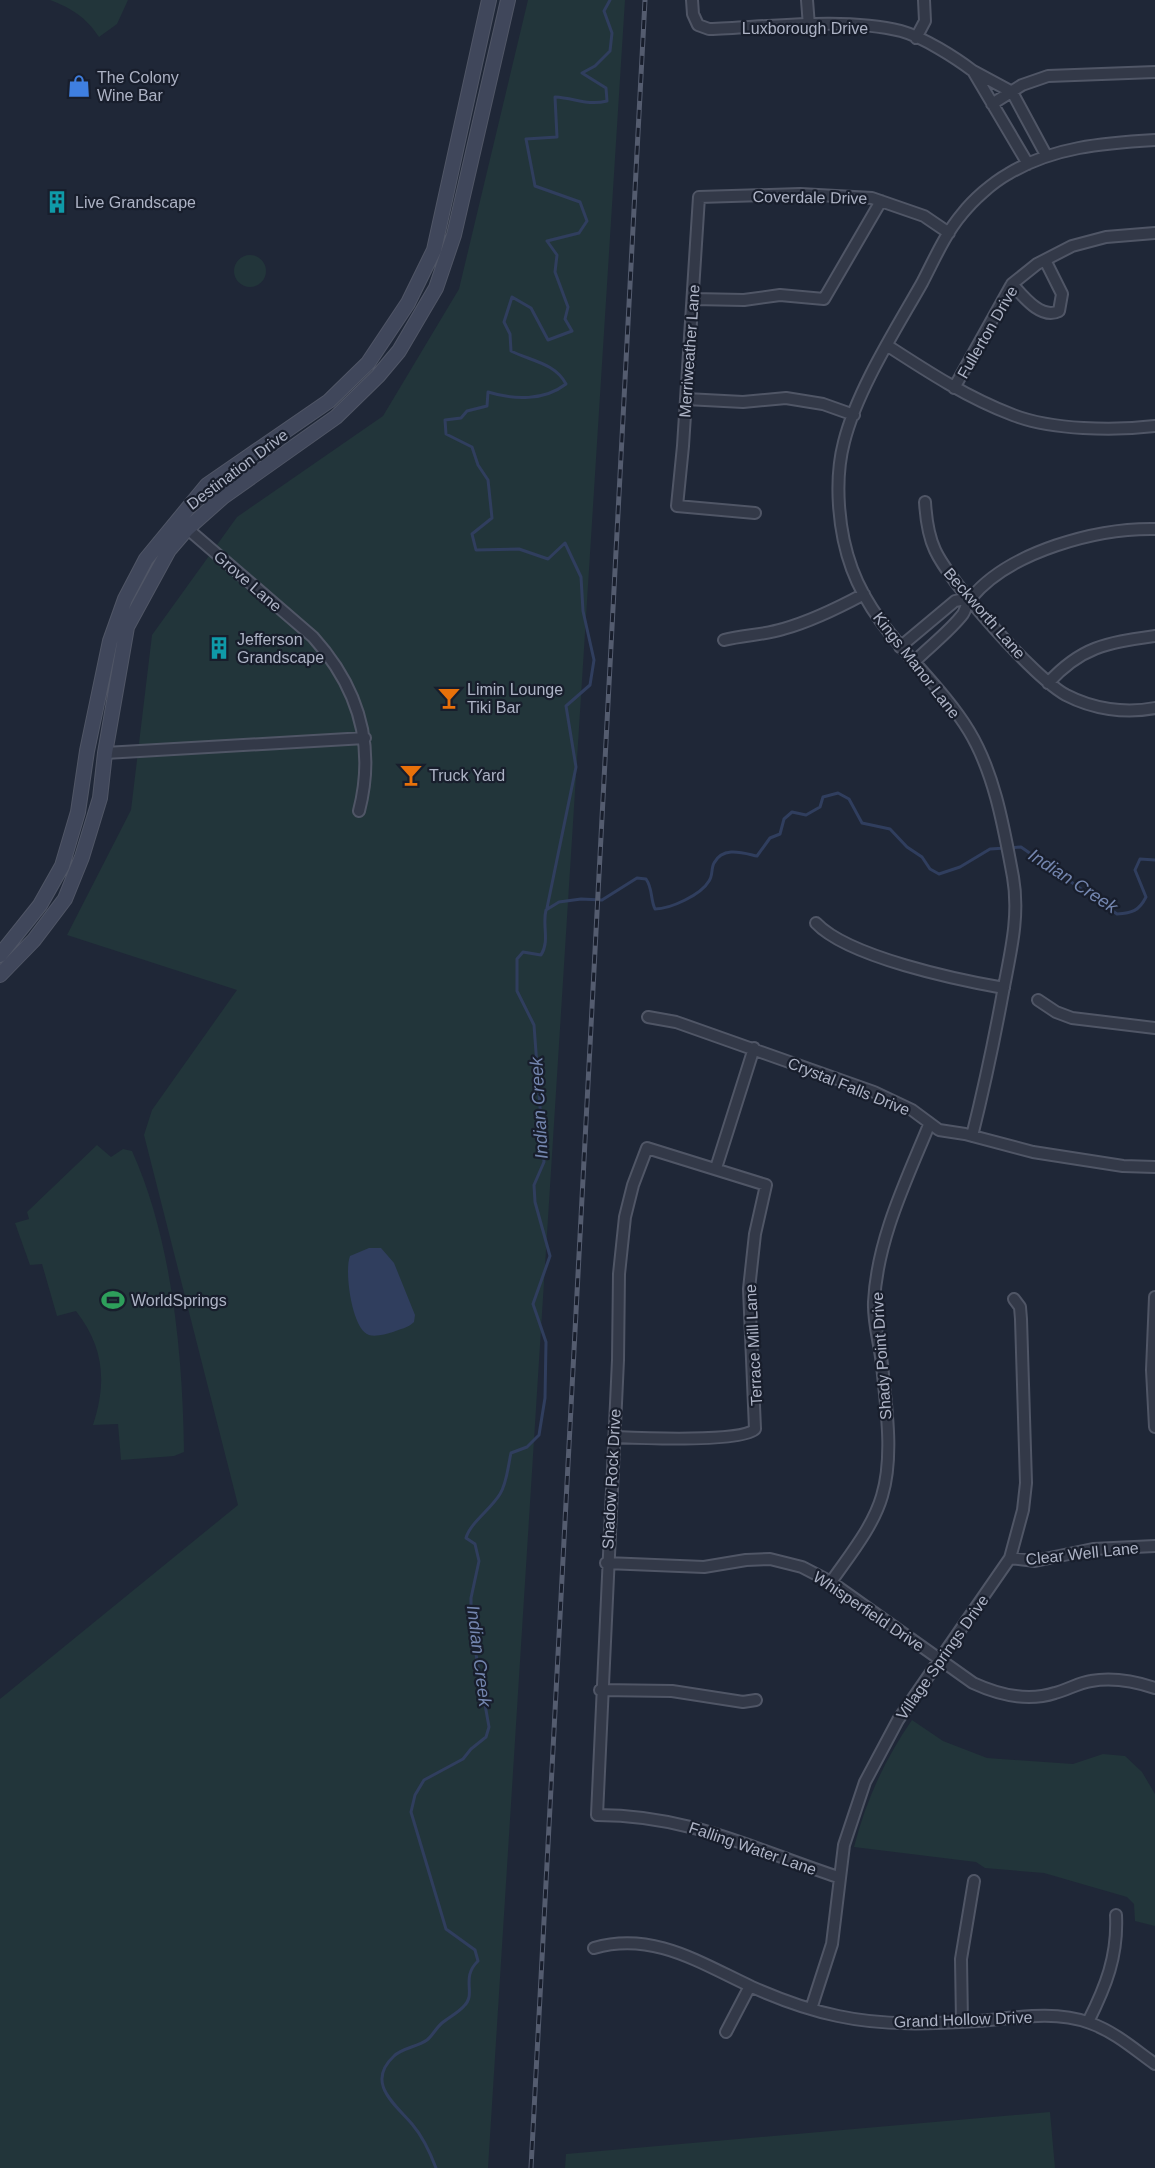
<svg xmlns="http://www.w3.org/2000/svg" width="1155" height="2168" viewBox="0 0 1155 2168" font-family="Helvetica,sans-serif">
<rect width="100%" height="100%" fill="#1f2737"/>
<!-- green -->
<path fill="#22353a" d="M50,0H128L117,24L99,37C86,17 71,8 50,0Z
M528,0H625L488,2168H0V1699L238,1505L144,1135L152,1110L237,990L67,935L131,810L152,635L237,517L383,416L459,289Z
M234 271a16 16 0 1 1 32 0a16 16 0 1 1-32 0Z
M97,1145L111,1157L123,1149L132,1151C172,1239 183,1356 184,1452L174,1456L121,1460L118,1424L93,1425C107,1382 104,1347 76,1311L57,1316L42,1264L30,1265L15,1223L29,1219L27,1212Z
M912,1720L943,1741L987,1758L1073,1764L1103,1754L1125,1756L1142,1772L1155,1794V1926L1135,1921L1134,1904L1127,1897L1044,1873L985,1868L976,1862L854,1847C866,1800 885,1759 912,1720Z
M1050,2112L1055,2168H565L566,2154Z"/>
<!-- water -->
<path fill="#303e5e" d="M369,1248H381L394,1263L415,1315L414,1322C408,1328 400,1329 393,1332C386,1334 376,1337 369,1335C352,1330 344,1271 350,1256Z"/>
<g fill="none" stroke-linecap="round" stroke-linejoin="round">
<!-- stream -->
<path stroke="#303e5e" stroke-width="3" d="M547,908L576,767L566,706L590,685L594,660L583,611L581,577L565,543L548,559L519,549L476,550L472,534L492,518L488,480L478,465L472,447L446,434L445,420L461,418L467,411L487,406L488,392C514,400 544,401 566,384C555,363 531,361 511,351L510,334L504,322L512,297L531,308L548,340L572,331L565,319L568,307L555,272L557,255L547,241L579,233L587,221L580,202L535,186L526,139L557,137L555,97C575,98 587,106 607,101L606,88L582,73L595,66L610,51L612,33L604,11L610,0
M436,2168C430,2152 423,2137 412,2124C395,2104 365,2083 394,2056C402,2048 417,2047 427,2040C433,2035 436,2028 442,2023C449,2017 458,2013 464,2006C477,1994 460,1978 478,1961L475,1950L446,1929L411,1812L415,1795L424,1780L463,1759L471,1749L486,1737L489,1727L471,1626V1598L479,1561L475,1544L466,1538C470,1523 491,1509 500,1494C507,1483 508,1466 511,1453L527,1447L539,1435L545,1398L546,1342L533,1304L550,1256L535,1202L534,1185L544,1162L534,1025L517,991V959L523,952L541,955C550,941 542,925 546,910L559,902L581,899L602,900L637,878L646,879C653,889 650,898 655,909C670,909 701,895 709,881C713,876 711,868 714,863C723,846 743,853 757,856L770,838L780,834L784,819L792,812L806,815L820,807L823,797L838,793L849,799L862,823L890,829L907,847L922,857L930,869L939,874L960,867L990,849L1021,847L1117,914C1132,913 1139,911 1146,897L1135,870L1140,859L1155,860"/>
<!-- street casing -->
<g stroke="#505666" stroke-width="14">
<path id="street" d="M692,0L693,14L698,25L709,29C768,27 845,17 901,31C923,37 956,58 973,71
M807,0L809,26
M916,38L925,21L924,0
M992,104L1022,85L1048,76L1155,72
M1028,164L973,71L1012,92L1046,155
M1012,284C1023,296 1041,320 1059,311L1062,294L1045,260
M693,299L744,300L780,295L824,299L881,201
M888,346C928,372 968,398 1013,415C1052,430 1114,431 1155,426
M954,388L1012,284L1037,264L1072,246L1106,237L1155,233
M686,399L743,402L786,398L823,404L854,415
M925,502C926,519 928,535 935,550C950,583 1035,678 1066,695C1093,709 1125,714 1155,708
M755,513L677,506L683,446L699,197L800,194L872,198L924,216L949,233
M182,524L313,637C358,687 376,745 359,811
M724,640C743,635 764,635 783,629C812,621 838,608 864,594
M900,647L955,601L970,598
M914,662C929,647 950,631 963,614C966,609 967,602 971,598C1010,551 1097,528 1155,529
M1048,683C1082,646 1107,643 1155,636
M105,753L365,738
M816,923C848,957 958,980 1004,988
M1038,1000L1056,1012L1072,1018L1155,1028
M648,1017L676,1022L874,1092L912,1110L939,1130L965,1134L1033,1152L1123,1166L1155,1167
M972,1136C984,1088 994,1041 1003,992C1010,954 1020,917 1013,877C1004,829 995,774 969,731C934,674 876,634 852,569C838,531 834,480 844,442C857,390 896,329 922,283C934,260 945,234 962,214C973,200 992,183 1008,174C1053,147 1103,143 1155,140
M716,1168L754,1048
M1155,1297L1152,1370L1155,1427
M614,1437C637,1438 743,1443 755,1429L749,1289L755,1234L766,1185L647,1148L633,1185L625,1217L619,1274L618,1360L597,1815C689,1815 753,1849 838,1877
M1010,1558L1035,1561L1093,1549L1155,1546
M606,1563L704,1567L746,1560L770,1559L802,1567L831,1582L973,1683C999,1695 1027,1702 1055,1693C1067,1690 1078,1683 1091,1681C1113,1677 1134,1681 1155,1688
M831,1582C849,1556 873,1527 882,1496C894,1456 886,1406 882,1365C880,1344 873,1323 874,1302C877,1240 906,1181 929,1125
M600,1690L672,1691L743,1702L756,1700
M594,1948C653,1931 700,1963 752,1987C779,1999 809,2010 838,2016C884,2026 931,2024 978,2021C1015,2018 1054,2010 1090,2023C1115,2032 1134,2049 1155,2064
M811,2009L832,1944L844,1845L865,1782L898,1720L1010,1558L1023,1510L1026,1483L1021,1319L1020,1307L1014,1299
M962,2022L961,1959L974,1881
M1088,2022C1106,1986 1118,1956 1116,1915
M726,2032L750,1986"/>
</g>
<!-- secondary casing -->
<g stroke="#505666" stroke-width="16">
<path id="secondary" d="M0,955L40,905L62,866L78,812L87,751L110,641L125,599L146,559L207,485L329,401L368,363L408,303L434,250L489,0
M0,975L34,940L65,899L82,857L100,798L105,753L127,627L169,550L187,529L223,497L336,417L378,376L399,351L436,288L454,235L508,0"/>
</g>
<!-- street -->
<use href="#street" stroke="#333948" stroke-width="10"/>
<!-- secondary -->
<use href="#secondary" stroke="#40475b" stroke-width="14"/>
<!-- rail casing -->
<g stroke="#545c6f" stroke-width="5">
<path id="rail" d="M531,2168L645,0"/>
</g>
<!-- rail -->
<use href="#rail" stroke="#181e2c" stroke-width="3" stroke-dasharray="9" stroke-linecap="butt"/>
</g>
<!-- icons -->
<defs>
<g id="shop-bare" transform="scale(1.8)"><path d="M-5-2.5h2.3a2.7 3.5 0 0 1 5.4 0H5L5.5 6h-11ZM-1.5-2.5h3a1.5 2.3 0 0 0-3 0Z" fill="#3f7fe0" stroke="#181e2c" stroke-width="2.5" paint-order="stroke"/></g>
<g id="building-bare" transform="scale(1.8)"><path d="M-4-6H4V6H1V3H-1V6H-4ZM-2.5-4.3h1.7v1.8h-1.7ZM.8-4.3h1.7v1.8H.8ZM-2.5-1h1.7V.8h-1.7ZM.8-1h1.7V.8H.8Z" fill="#0f9aa8" stroke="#181e2c" stroke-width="2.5" paint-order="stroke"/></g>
<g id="bar-bare" transform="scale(1.8)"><path d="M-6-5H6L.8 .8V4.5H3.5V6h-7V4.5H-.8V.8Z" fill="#e8710a" stroke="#181e2c" stroke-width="2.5" paint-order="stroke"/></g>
<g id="stadium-bare" transform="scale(1.8)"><path d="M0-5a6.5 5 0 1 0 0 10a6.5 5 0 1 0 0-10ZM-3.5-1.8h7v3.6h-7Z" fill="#2e9e5b" stroke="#181e2c" stroke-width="2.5" paint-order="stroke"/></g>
</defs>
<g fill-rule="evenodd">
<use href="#shop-bare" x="79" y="86"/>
<use href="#building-bare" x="57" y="202"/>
<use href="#building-bare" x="219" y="648"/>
<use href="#bar-bare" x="449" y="698"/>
<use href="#bar-bare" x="411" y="775"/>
<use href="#stadium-bare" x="113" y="1300"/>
</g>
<g text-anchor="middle" stroke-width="4.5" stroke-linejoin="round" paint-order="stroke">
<!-- street labels -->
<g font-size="16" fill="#adb3c5" stroke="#181e2c">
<text x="805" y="34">Luxborough Drive</text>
<text transform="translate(810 197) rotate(1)" y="6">Coverdale Drive</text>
<text transform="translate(987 332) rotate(-60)" y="6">Fullerton Drive</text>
<text transform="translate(689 351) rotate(-86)" y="6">Merriweather Lane</text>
<text transform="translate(237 469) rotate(-37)" y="6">Destination Drive</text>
<text transform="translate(248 581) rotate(41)" y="6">Grove Lane</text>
<text transform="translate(985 613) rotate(49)" y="6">Beckworth Lane</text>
<text transform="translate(917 665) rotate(52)" y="6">Kings Manor Lane</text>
<text transform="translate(849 1086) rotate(22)" y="6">Crystal Falls Drive</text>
<text transform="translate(753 1345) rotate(-93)" y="6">Terrace Mill Lane</text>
<text transform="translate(881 1356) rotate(-94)" y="6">Shady Point Drive</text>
<text transform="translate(611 1479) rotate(-87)" y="6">Shadow Rock Drive</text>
<text transform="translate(1082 1553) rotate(-6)" y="6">Clear Well Lane</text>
<text transform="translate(869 1611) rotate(34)" y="6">Whisperfield Drive</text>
<text transform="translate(942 1657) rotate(-55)" y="6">Village Springs Drive</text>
<text transform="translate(753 1848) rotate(19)" y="6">Falling Water Lane</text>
<text transform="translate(963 2019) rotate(-2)" y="6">Grand Hollow Drive</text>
</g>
<!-- poi labels -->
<g font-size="16" fill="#adb3c5" stroke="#181e2c" text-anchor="start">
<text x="97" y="83">The Colony<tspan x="97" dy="18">Wine Bar</tspan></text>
<text x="75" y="208">Live Grandscape</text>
<text x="237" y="645">Jefferson<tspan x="237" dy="18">Grandscape</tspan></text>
<text x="467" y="695">Limin Lounge<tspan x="467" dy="18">Tiki Bar</tspan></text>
<text x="429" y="781">Truck Yard</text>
<text x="131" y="1306">WorldSprings</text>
</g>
<!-- water labels -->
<g font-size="18" font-style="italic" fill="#7486af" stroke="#181e2c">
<text transform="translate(1073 881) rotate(33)" y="6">Indian Creek</text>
<text transform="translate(539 1108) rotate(-93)" y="6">Indian Creek</text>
<text transform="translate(479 1656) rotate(83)" y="6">Indian Creek</text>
</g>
</g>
</svg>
